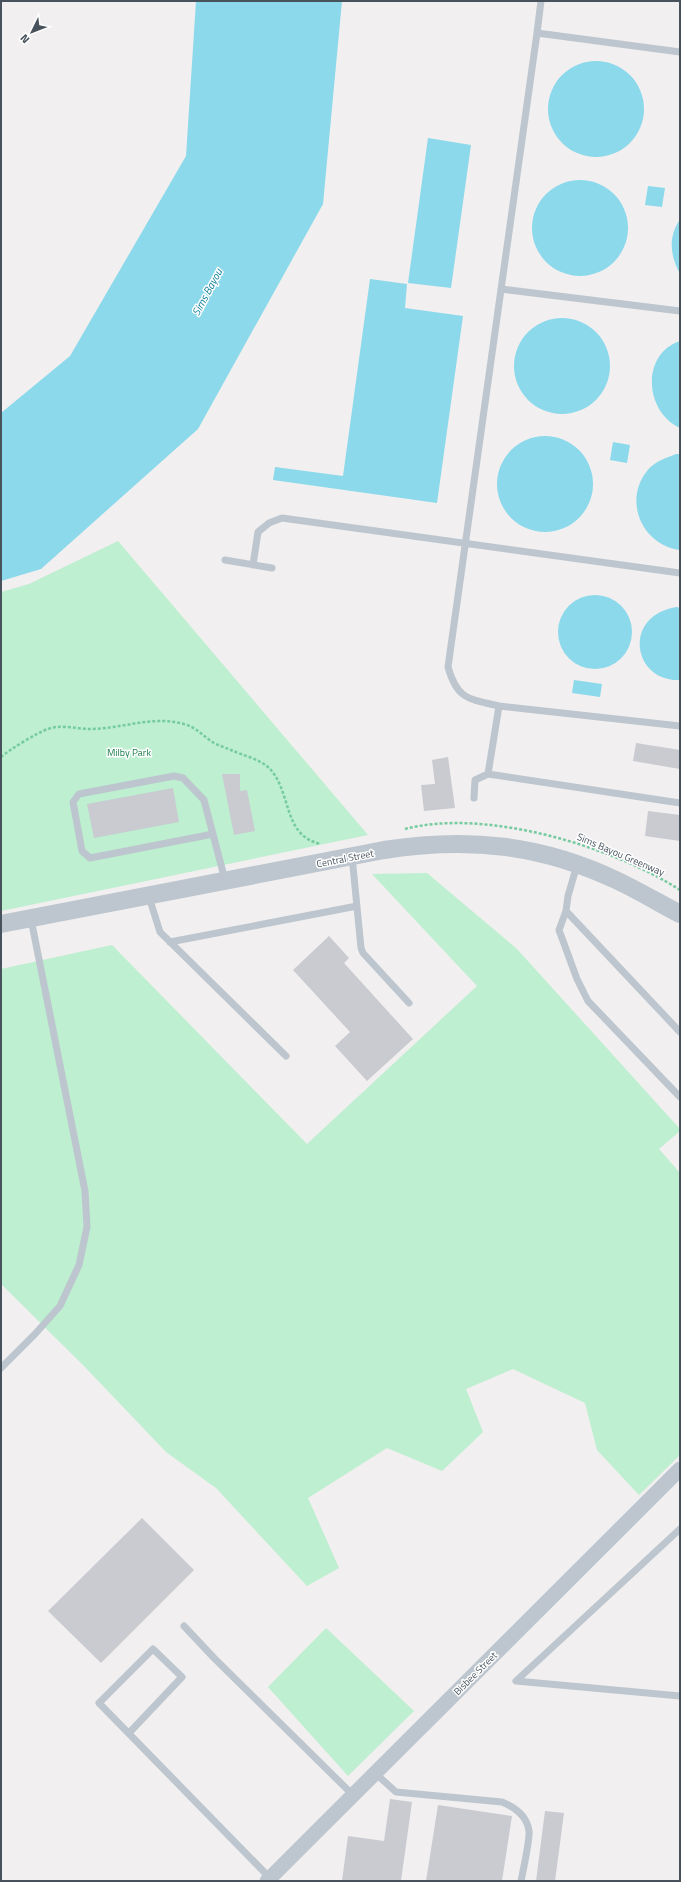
<svg xmlns="http://www.w3.org/2000/svg" width="681" height="1882" viewBox="0 0 681 1882" font-family="'Titillium Web',sans-serif">
<rect width="100%" height="100%" fill="#f1efef"/>
<!-- green -->
<path fill="#bdefd0" d="M118,541L368,835L1,911V592L29,584Z
M427,873L517,949L680,1129V1131L659,1149L680,1173V1455L639,1495L597,1450L585,1403L513,1369L466,1389L483,1432L442,1471L387,1448L308,1498L339,1568L307,1586L216,1488L166,1452L84,1366L1,1284V969L112,945L307,1144L477,986L372,874Z
M326,1628L414,1711L348,1776L268,1687Z"/>
<!-- water -->
<path fill="#8bd9eb" d="M196,1H342L323,204L198,429L41,569L1,581V413L70,356L186,156Z
M548 109a48 48 0 1 1 96 0a48 48 0 1 1-96 0Z
M428,138L471,145L451,288L408,283Z
M532 228a48 48 0 1 1 96 0a48 48 0 1 1-96 0Z
M648,186L665,188L662,207L645,205Z
M680,219V274C670,255 668,238 680,219Z
M370,279L407,284L405,308L463,316L437,503L273,480L275,467L343,476Z
M514 366a48 48 0 1 1 96 0a48 48 0 1 1-96 0Z
M680,341V428C644,411 641,354 680,341Z
M497 484a48 48 0 1 1 96 0a48 48 0 1 1-96 0Z
M613,442L630,445L627,463L610,460Z
M676,454H680V550C642,545 623,501 647,471C655,461 666,458 676,454Z
M558 632a37 37 0 1 1 74 0a37 37 0 1 1-74 0Z
M677,607L680,608V680C632,682 622,615 677,607Z
M574,680L602,684L600,697L572,693Z"/>
<!-- building -->
<path fill="#c9cbd1" d="M636,743L680,750V769L633,761Z
M448,757L455,808L424,811L421,785L435,784L432,760Z
M222,774H240V791L247,790L255,831L234,835Z
M173,788L179,822L94,838L87,804Z
M648,811L680,815V841L645,836Z
M329,936L349,958L344,963L413,1039L367,1081L335,1046L350,1032L293,970Z
M142,1518L194,1570L101,1663L48,1611Z
M390,1799L412,1802L401,1881H342L348,1836L384,1841Z
M438,1805L512,1816L502,1881H426Z
M545,1811L564,1813L555,1881H536Z"/>
<g fill="none" stroke-linecap="round" stroke-linejoin="round">
<!-- path -->
<path stroke="#76cca0" stroke-width="2.5" stroke-dasharray="3 2" stroke-linecap="butt" d="M1,757C9,750 38,732 48,729C61,724 77,729 90,729C122,729 152,715 184,724C196,727 204,737 214,743C220,746 226,748 231,750C244,756 261,759 271,770C292,795 283,836 321,844
M405,829C485,808 612,846 680,890"/>
<!-- service -->
<path stroke="#bdc6ce" stroke-width="7" d="M537,33L541,1
M680,52L537,33L448,667C457,699 468,699 499,706L680,726
M501,289L680,311
M225,560L272,568
M253,565L258,532L269,523L282,518L680,573
M488,774L499,706
M474,798L475,780L488,774L680,803
M213,834L90,858L82,851L73,802L79,794L174,776L183,778L204,800L225,880
M352,856L361,948L363,953L409,1003
M577,865L568,896L566,911L559,930L577,979L588,1001L680,1097
M149,897L160,932L286,1056
M566,911L680,1032
M170,942L357,906
M1,1368L35,1334L60,1306L79,1265L87,1227L85,1191L31,919
M680,1529L516,1681L680,1696
M184,1626L214,1658L353,1795
M129,1733L182,1677L153,1649L99,1703L270,1878L272,1879
M375,1773L396,1792L502,1802C514,1807 527,1816 529,1831C530,1839 523,1871 521,1881"/>
<!-- minor -->
<path stroke="#bdc6ce" stroke-width="15" d="M267,1881L680,1469"/>
<!-- tertiary -->
<path stroke="#bdc6ce" stroke-width="18" d="M1,924L384,850C468,837 541,844 618,881C639,891 659,903 680,914"/>
</g>
<g text-anchor="middle" stroke-width="3" stroke-linejoin="round" paint-order="stroke">
<!-- park labels -->
<g font-size="10" fill="#187d49" stroke="#fff">
<text x="129" y="756">Milby Park</text>
</g>
<!-- street labels -->
<g font-size="10" fill="#47525c" stroke="#fff">
<text transform="translate(621 854) rotate(23)" y="4">Sims Bayou Greenway</text>
<text transform="translate(345 858) rotate(-11)" y="4">Central Street</text>
<text transform="translate(475 1673) rotate(-45)" y="4">Bisbee Street</text>
</g>
<!-- water labels -->
<g font-size="11" font-style="italic" fill="#0d7f9a" stroke="#fff">
<text transform="translate(207 292) rotate(-62)" y="4">Sims Bayou</text>
</g>
</g>
<!-- border -->
<rect width="681" height="1882" fill="none" stroke="#47525c" stroke-width="4"/>
<!-- north arrow -->
<g transform="translate(32 32) rotate(227)" stroke="#ffffff" stroke-width="3" paint-order="stroke">
<path d="M0-3L7 15L0 10L-7 15Z" fill="#47525c"/>
<text y="-6" font-size="11" font-weight="bold" text-anchor="middle" fill="#47525c">N</text>
</g>
</svg>
